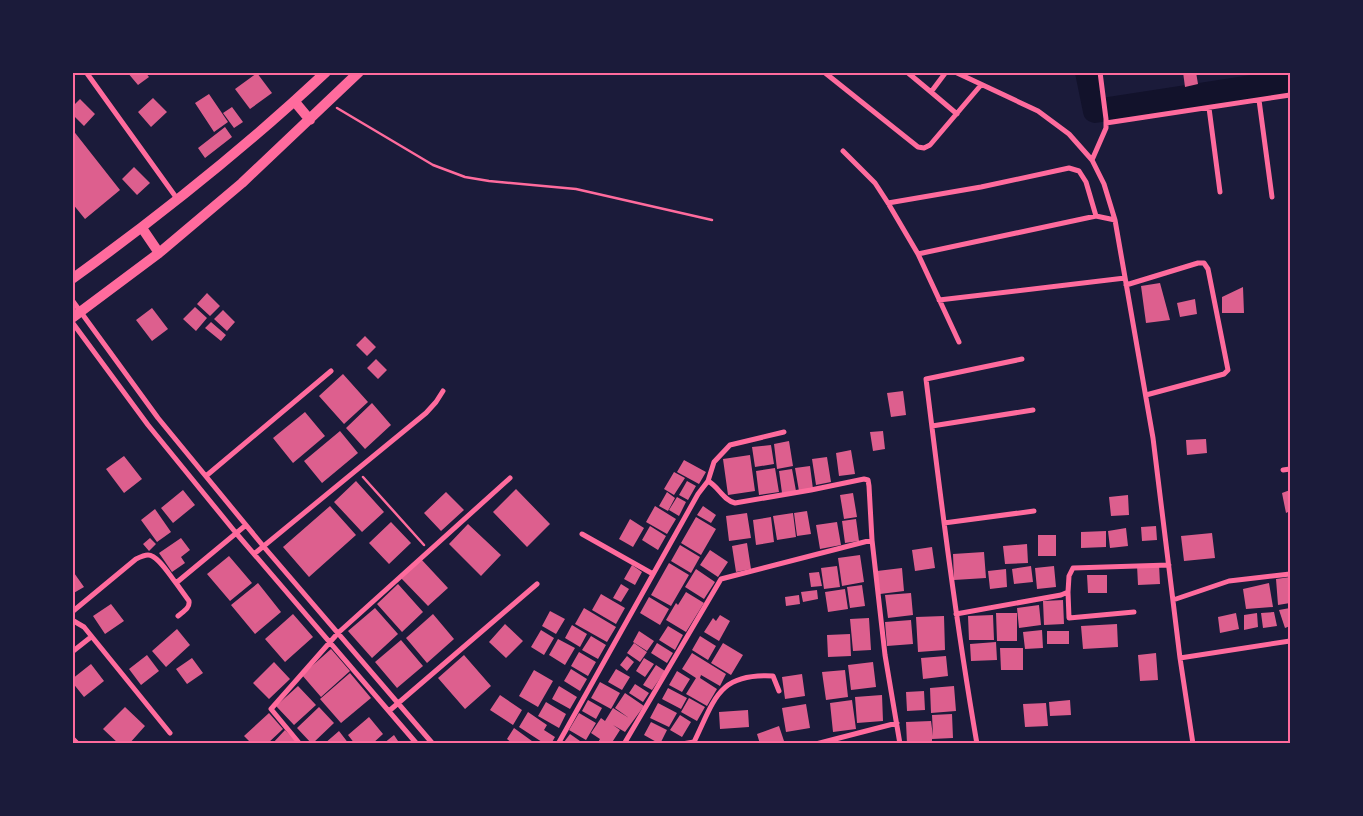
<svg xmlns="http://www.w3.org/2000/svg" width="1363" height="816" viewBox="0 0 1363 816" font-family="'Noto Serif',serif">
<rect width="100%" height="100%" fill="#1b1b3a"/>
<g fill="none" stroke-linecap="round" stroke-linejoin="round">
<!-- river -->
<path stroke="#12122b" stroke-width="24" d="M1087,72L1095,111L1290,81"/>
</g>
<!-- building -->
<path fill="#dd5f8e" d="M127,72H145L149,77L138,85Z
M1183,72H1196L1198,84L1185,87Z
M257,73L272,93L250,109L235,89Z
M209,94L228,122L214,132L195,103Z
M153,98L167,112L151,127L138,112Z
M80,99L95,114L84,126L72,114V107Z
M232,107L243,122L234,128L223,113Z
M225,127L232,137L205,158L198,148Z
M72,129L120,190L85,219L72,203Z
M134,167L150,183L137,195L122,179Z
M1160,283L1170,320L1146,323L1141,286Z
M1243,287L1244,313H1222V297Z
M207,293L220,306L210,316L197,304Z
M1195,299L1197,314L1180,317L1177,303Z
M195,307L207,318L196,331L183,319Z
M152,308L168,329L152,341L136,320Z
M223,310L235,322L227,331L214,319Z
M211,322L226,335L221,341L205,328Z
M365,336L376,347L367,356L356,345Z
M376,359L387,370L378,379L367,368Z
M343,374L368,402L344,424L319,396Z
M903,391L906,415L891,417L887,393Z
M372,403L391,425L365,449L346,428Z
M305,412L325,436L293,463L273,438Z
M340,431L358,453L322,483L304,461Z
M883,431L885,449L873,451L870,432Z
M1206,439L1207,453L1187,455L1186,440Z
M789,441L793,466L777,469L774,444Z
M771,445L774,464L755,467L752,447Z
M851,450L855,474L839,476L836,453Z
M750,455L755,491L728,495L723,459Z
M124,456L142,479L124,493L106,469Z
M827,457L831,482L816,485L812,459Z
M684,460L706,472L699,484L677,472Z
M810,466L813,489L799,491L795,468Z
M775,468L779,492L759,495L756,471Z
M792,469L796,491L782,493L779,471Z
M674,472L685,478L674,495L664,489Z
M356,481L384,512L362,532L334,502Z
M687,481L696,486L688,500L679,495Z
M516,489L550,524L527,547L493,512Z
M183,490L195,505L173,523L161,508Z
M1290,490V511L1286,513L1282,493Z
M446,492L464,510L441,531L424,513Z
M667,492L675,498L668,511L659,506Z
M853,493L857,517L844,519L840,495Z
M1128,495L1129,515L1111,516L1109,497Z
M677,497L686,502L679,516L669,510Z
M330,506L356,535L309,577L283,547Z
M655,506L676,519L667,534L646,522Z
M703,506L716,515L711,523L697,515Z
M155,509L171,532L157,542L141,520Z
M807,511L811,534L797,536L794,513Z
M747,513L751,538L729,541L726,516Z
M793,513L796,537L777,540L773,516Z
M696,517L716,529L701,555L681,543Z
M771,517L774,542L756,545L753,520Z
M630,519L644,528L633,547L619,539Z
M856,519L859,541L845,543L842,521Z
M391,522L411,543L389,564L369,543Z
M837,522L841,545L820,549L816,525Z
M468,524L501,555L481,576L449,544Z
M650,526L666,536L658,550L642,540Z
M1156,526L1157,540L1142,541L1141,527Z
M1126,528L1128,546L1110,548L1108,531Z
M1106,531V547L1081,548V532Z
M1212,533L1215,558L1184,561L1181,536Z
M1038,535H1056V556H1038Z
M150,538L156,544L149,551L143,544Z
M181,538L190,550L181,557L185,563L172,572L159,553Z
M747,543L751,569L736,572L732,546Z
M1027,544L1028,563L1005,564L1003,546Z
M680,545L700,557L691,573L671,561Z
M932,547L935,568L915,571L912,550Z
M710,550L728,562L718,577L700,565Z
M984,552L986,578L954,580L953,554Z
M860,555L864,582L842,586L838,558Z
M229,556L252,583L230,601L207,574Z
M421,559L448,588L428,606L401,578Z
M669,563L689,575L671,606L651,595Z
M1159,564L1160,584L1138,585L1137,565Z
M632,565L642,572L635,585L624,579Z
M837,566L840,587L824,589L821,568Z
M1031,566L1033,582L1014,584L1012,569Z
M1054,566L1056,587L1037,589L1035,568Z
M902,568L904,591L880,594L877,571Z
M696,569L715,582L704,599L685,587Z
M1006,569L1007,587L990,589L988,571Z
M72,570L84,587L72,594Z
M819,572L822,586L811,587L809,573Z
M1087,575H1107V593H1088Z
M1290,577V603L1278,605L1276,579Z
M258,583L281,612L255,634L231,605Z
M1269,583L1273,607L1246,609L1243,589Z
M398,584L423,612L402,632L377,604Z
M621,584L629,589L621,602L613,598Z
M862,585L865,606L850,608L847,587Z
M845,589L848,609L828,612L825,592Z
M817,590L818,599L803,602L801,592Z
M686,592L704,603L686,632L666,620L676,603L678,605Z
M911,593L913,615L888,618L885,595Z
M601,594L625,608L616,624L592,610Z
M799,595L800,604L786,606L785,597Z
M649,597L669,609L660,625L640,613Z
M1063,600L1064,624L1044,625L1043,601Z
M111,604L124,621L105,634L93,616Z
M1039,605L1041,625L1019,628L1017,608Z
M375,608L398,634L372,658L348,631Z
M584,608L616,627L607,642L575,624Z
M1290,608V626L1285,628L1279,610Z
M550,611L565,619L556,634L542,626Z
M1274,612L1277,626L1263,628L1261,613Z
M996,613H1017V641H997Z
M1236,613L1239,629L1220,633L1218,617Z
M1257,613L1258,627L1244,630V615Z
M293,614L313,637L285,662L265,639Z
M433,614L454,639L427,663L406,638Z
M720,615L730,621L719,641L704,632L713,618L716,621Z
M993,615L994,640H969L968,616Z
M944,616L945,650L918,652L916,617Z
M869,618L871,650L853,651L850,619Z
M911,620L913,644L887,646L885,622Z
M505,624L523,641L506,658L489,642Z
M1117,624L1118,647L1083,649L1081,626Z
M572,625L587,634L580,647L565,638Z
M668,626L683,635L675,650L659,640Z
M177,629L190,645L166,667L152,651Z
M541,630L554,638L544,655L531,647Z
M1042,630L1043,648L1025,649L1023,632Z
M639,631L654,641L647,651L633,642Z
M1047,631H1069V644H1047Z
M850,634L851,656L828,657L827,635Z
M591,636L606,645L598,659L582,650Z
M700,636L716,646L708,660L692,650Z
M558,639L575,648L565,665L549,655Z
M401,640L423,666L397,688L375,662Z
M996,642L997,660L971,661L970,644Z
M634,643L647,652L640,662L627,653Z
M657,643L673,653L667,663L651,653Z
M723,643L743,655L731,675L711,663Z
M1000,648H1023V670H1001Z
M331,649L350,671L321,697L302,675Z
M579,652L596,662L588,676L571,666Z
M692,653L726,674L720,686L701,675L700,678L717,689L707,706L686,694L696,678L682,669Z
M1156,653L1158,680L1140,681L1138,655Z
M147,655L159,671L141,685L129,669Z
M464,655L491,686L465,709L438,678Z
M627,656L634,662L627,671L620,665Z
M946,656L948,676L923,679L921,658Z
M192,658L203,673L187,684L176,669Z
M644,658L654,664L645,677L636,671Z
M274,662L290,679L269,699L253,683Z
M873,662L876,687L851,690L848,665Z
M91,664L104,681L84,697L72,682V679Z
M656,665L665,671L652,690L643,685Z
M571,669L587,679L580,691L564,681Z
M616,669L630,677L622,690L608,682Z
M534,670L553,681L538,707L519,696Z
M845,670L848,697L826,700L822,672Z
M677,671L690,679L682,692L669,685Z
M350,673L371,698L341,723L320,699Z
M802,674L805,696L785,699L782,677Z
M600,682L620,693L611,709L591,698Z
M635,684L649,693L643,702L629,693Z
M298,686L316,705L294,725L276,706Z
M559,686L577,697L570,709L552,699Z
M954,686L956,711L931,713L930,688Z
M668,688L687,698L681,709L662,699Z
M924,691L925,710L907,711L906,692Z
M625,693L644,706L625,732L613,725L620,730L611,744H597L600,739L591,733L601,718L605,721L613,708L629,718L615,708Z
M500,695L522,710L513,725L490,710Z
M882,695L883,721L857,723L855,697Z
M689,698L705,707L697,721L681,712Z
M588,700L602,708L596,719L582,711Z
M852,700L856,729L833,732L830,703Z
M1070,700L1071,715L1050,716L1049,702Z
M546,702L566,714L559,728L538,716Z
M658,703L677,713L669,727L650,718Z
M1046,703L1048,726L1025,727L1023,704Z
M806,704L810,728L786,732L782,708Z
M125,707L145,726L129,744H119L103,729Z
M319,707L334,723L312,744L297,728Z
M748,710L749,727L720,729L719,712Z
M528,712L547,725L544,730L555,737L551,744H545L519,727Z
M269,713L283,729L267,744H252L244,736Z
M579,713L596,723L586,740L569,730Z
M952,714L953,738L932,739V744H907L906,722L931,721L933,736L932,715Z
M680,715L691,722L682,737L670,730Z
M369,717L383,734L372,744H355L348,735Z
M651,722L667,730L660,744L644,735Z
M779,726L785,744H760L757,734Z
M514,728L536,744H513L507,739Z
M285,730L298,744H272Z
M339,731L349,744H324Z
M570,734L580,741L578,744L564,742Z
M394,735L400,744H383Z"/>
<g fill="none" stroke-linecap="round" stroke-linejoin="round">
<!-- path -->
<path stroke="#ff6b9d" stroke-width="2.5" d="M337,108L433,165L465,177L489,181L576,189L712,220
M363,477L424,545"/>
<!-- minor -->
<path stroke="#ff6b9d" stroke-width="5" d="M86,72L178,200
M824,72L918,147L924,148L930,145L981,85
M907,72L931,92
M946,72L931,92L957,114
M955,72L1038,111L1069,134L1092,160L1104,184L1115,220L1153,438L1180,658L1193,744
M1259,100L1272,197
M1209,108L1220,192
M1106,123L1290,95
M843,151L875,183L888,203L918,254L959,342
M1092,160L1106,128V119L1100,72
M888,203L981,187L1069,168L1079,171L1086,182L1096,216
M918,254L1096,216L1115,220
M1126,285L1198,263H1204L1208,269L1228,370L1224,374L1146,395
M72,300L158,418L264,547L433,744
M939,300L1125,278
M72,322L148,425L236,533L417,744
M932,426L1033,410
M1283,470L1290,469
M206,476L331,371
M708,481L714,462L730,445L784,432
M944,523L1034,511
M582,534L653,574
M254,554L426,413L436,402L443,391
M176,583L189,601C190,608 184,611 178,616
M1068,592L1069,618L1134,612
M1173,600L1229,581L1290,574
M72,612L136,559C140,557 144,555 148,555C158,555 170,576 176,583L246,525
M956,614L1061,595L1068,592L1069,576L1073,568L1169,565
M72,620L84,627L170,733
M72,652L91,637
M1180,658L1290,641
M389,711L537,584
M72,738L78,744
M300,744L271,709L338,633L510,478
M558,744L698,494L708,481C719,487 723,500 735,503L811,490L864,479L868,480L869,486L872,540L885,655L900,744
M624,744L721,579L872,540
M682,744L694,742C715,699 718,673 773,676L779,691
M816,744L897,723
M977,744C956,623 941,501 926,379L1022,359"/>
<!-- trunk -->
<path stroke="#ff6b9d" stroke-width="10" d="M295,102L310,120
M142,228L159,253
M72,279C162,214 245,148 326,72
M72,318L159,253L242,183L359,72"/>
</g>
<!-- border -->
<rect width="1363" height="816" fill="none" stroke="#1b1b3a" stroke-width="148"/>
<rect x="74" y="74" width="1215" height="668" fill="none" stroke="#ff6b9d" stroke-width="2"/>
</svg>
